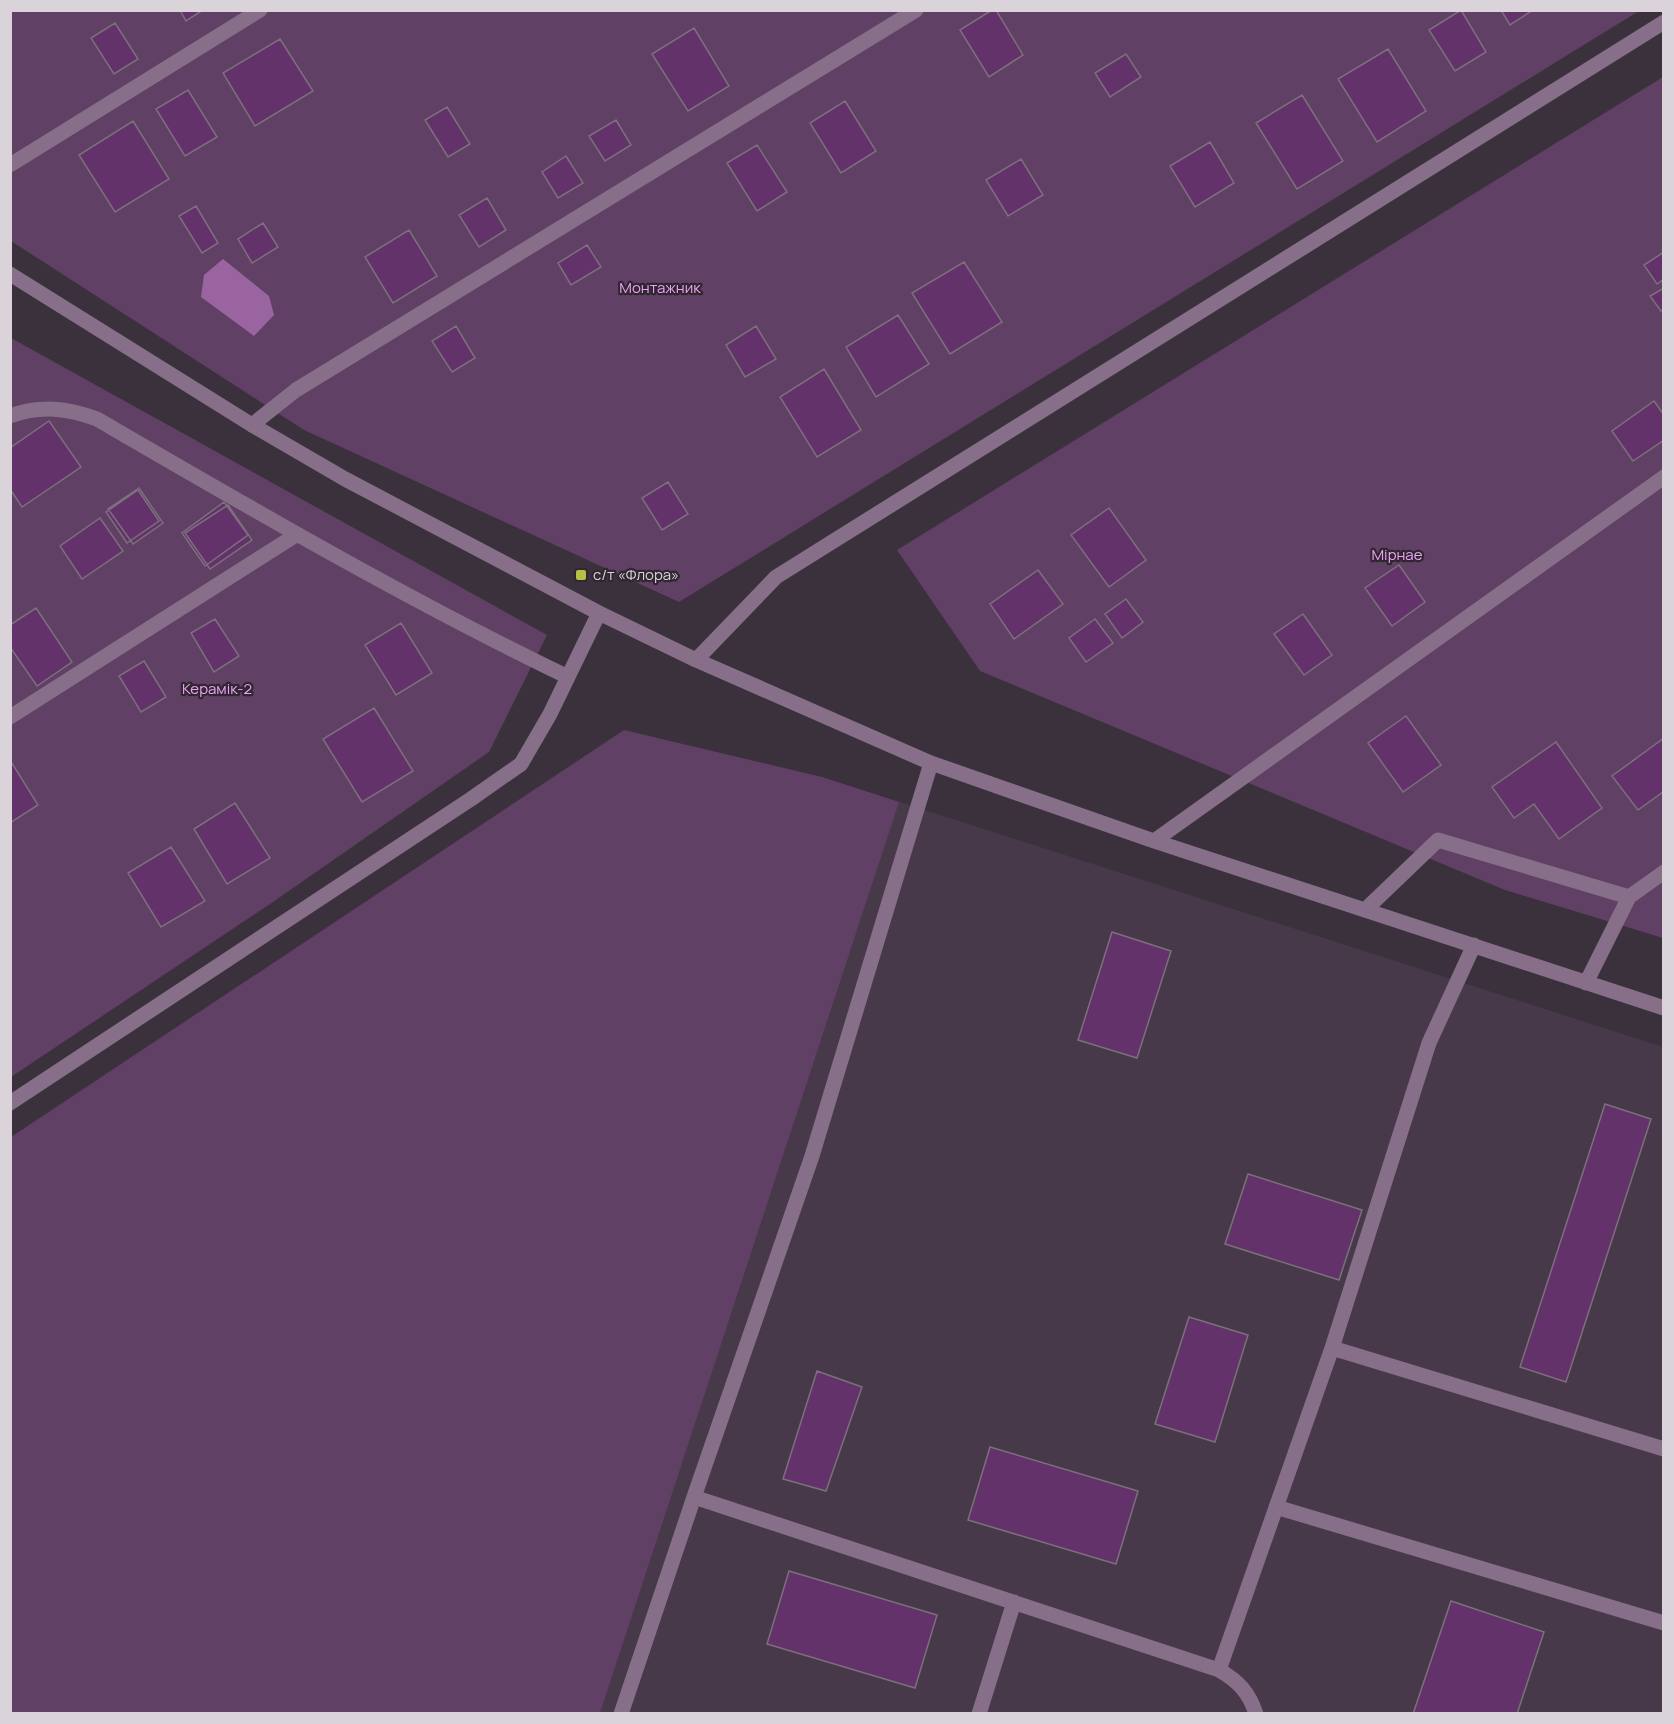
<svg xmlns="http://www.w3.org/2000/svg" width="1674" height="1724" viewBox="0 0 1674 1724" font-family="Manrope,sans-serif">
<rect width="100%" height="100%" fill="#3a313c"/>
<!-- built -->
<path fill="#473949" d="M822,777L1663,1047V1713L540,1714Z"/>
<!-- green -->
<path fill="#604064" d="M10,11H1639L679,602L304,430L11,241Z
M1663,77V938L1505,890L980,671L897,550Z
M11,338L547,635L489,752L270,904L11,1077Z
M624,730L822,777L899,802L600,1713H11V1137Z"/>
<!-- water -->
<path fill="#9a64a1" d="M223,259L269,296L274,315L254,336L201,297L204,275Z"/>
<!-- building -->
<path fill="#64326b" stroke="#7b707c" stroke-width="1.5" d="M180,10H203L186,21Z
M992,10H996L1023,55L989,77L960,30Z
M1461,10L1486,52L1455,71L1429,30Z
M1501,10H1533L1510,25Z
M115,23L138,59L114,74L91,38Z
M694,28L729,86L688,111L652,54Z
M280,39L313,91L255,126L223,73Z
M1388,49L1426,111L1377,142L1338,79Z
M1126,54L1141,77L1110,97L1095,73Z
M188,90L217,137L185,156L156,109Z
M1302,95L1343,161L1297,189L1256,123Z
M845,101L876,151L841,173L810,123Z
M447,107L470,144L448,157L425,120Z
M616,120L631,145L605,161L589,136Z
M133,121L169,179L115,212L79,155Z
M1210,142L1234,183L1195,207L1170,166Z
M757,145L787,192L757,211L727,163Z
M566,156L583,183L558,198L542,172Z
M1021,159L1043,195L1008,216L986,180Z
M487,198L506,230L479,247L459,215Z
M196,206L218,243L202,253L179,216Z
M263,223L278,247L252,263L238,239Z
M409,230L437,276L393,303L365,257Z
M587,245L601,267L571,285L558,263Z
M1664,252V279L1657,284L1644,265Z
M964,262L1002,322L950,354L912,293Z
M1664,288V309L1661,311L1650,296Z
M898,315L929,364L876,397L846,347Z
M456,326L475,358L452,372L432,341Z
M756,326L776,359L745,377L726,345Z
M824,369L861,430L817,457L780,397Z
M1654,401L1664,415V440L1633,461L1612,431Z
M49,421L81,467L22,507L10,489V448Z
M668,482L688,514L662,530L642,498Z
M139,488L163,523L133,544L108,509Z
M138,490L159,521L127,543L106,512Z
M224,502L248,535L205,566L182,533Z
M228,505L252,540L210,569L185,533Z
M1109,508L1146,560L1109,587L1071,535Z
M100,518L123,551L82,579L60,546Z
M1399,565L1425,602L1392,626L1365,588Z
M1038,570L1063,604L1014,639L990,604Z
M1126,599L1143,622L1122,638L1105,614Z
M36,608L72,662L37,686L10,647V625Z
M1303,614L1332,655L1304,675L1274,634Z
M215,619L239,656L214,672L191,633Z
M1095,619L1113,643L1086,662L1069,638Z
M401,623L432,673L396,695L365,645Z
M144,661L166,697L141,712L119,676Z
M374,708L413,771L362,802L323,739Z
M1406,716L1441,765L1403,792L1368,743Z
M1664,738V793L1663,792L1638,810L1612,776Z
M1556,742L1602,808L1559,839L1534,804L1514,818L1492,787Z
M10,760L38,805L10,823Z
M235,803L270,858L227,884L194,829Z
M171,847L205,901L161,927L128,873Z
M1112,932L1171,951L1137,1058L1078,1040Z
M1605,1104L1651,1119L1566,1382L1520,1367Z
M1248,1174L1362,1210L1339,1280L1225,1244Z
M1189,1317L1248,1335L1215,1442L1155,1424Z
M817,1371L862,1387L826,1491L783,1479Z
M990,1447L1138,1491L1116,1564L968,1520Z
M789,1571L937,1615L915,1688L767,1644Z
M1451,1601L1544,1632L1517,1714H1413Z"/>
<g fill="none" stroke-linecap="round" stroke-linejoin="round">
<!-- minor -->
<path stroke="#876f8a" stroke-width="15" d="M10,165L260,10
M10,274L252,425L345,479L599,613L696,660L931,763L1154,841L1664,1008
M10,416C41,405 67,408 97,419C252,509 406,599 566,676
M252,425L296,390L916,10
M696,660L776,577L1664,22
M10,717L296,535
M931,763L812,1156L694,1497L1219,1670L1332,1348L1429,1043L1474,945
M1154,841L1664,477
M1365,910L1438,840L1629,897
M1586,983L1629,897L1664,872
M10,1103L471,799L521,764L550,714L599,613
M1332,1348L1664,1449
M1276,1507L1664,1623
M1219,1670C1238,1681 1249,1692 1256,1714
M621,1714L694,1497
M979,1714L1014,1602"/>
</g>
<!-- markers -->
<rect fill="#b9c046" stroke="#302731" stroke-width="2" x="575" y="569" width="12" height="12" rx="3"/>
<g text-anchor="middle" stroke-width="4.5" stroke-linejoin="round" paint-order="stroke">
<!-- park labels -->
<g font-size="15" fill="#eea3f8" stroke="#302731">
<text x="660" y="293">Монтажник</text>
<text x="1397" y="560">Мірнае</text>
<text x="217" y="694">Керамік-2</text>
</g>
<!-- poi labels -->
<g font-size="15" fill="#dad3da" stroke="#302731" text-anchor="start">
<text x="593" y="580">с/т «Флора»</text>
</g>
</g>
<!-- border -->
<rect width="1674" height="1724" fill="none" stroke="#dad3da" stroke-width="24"/>
</svg>
